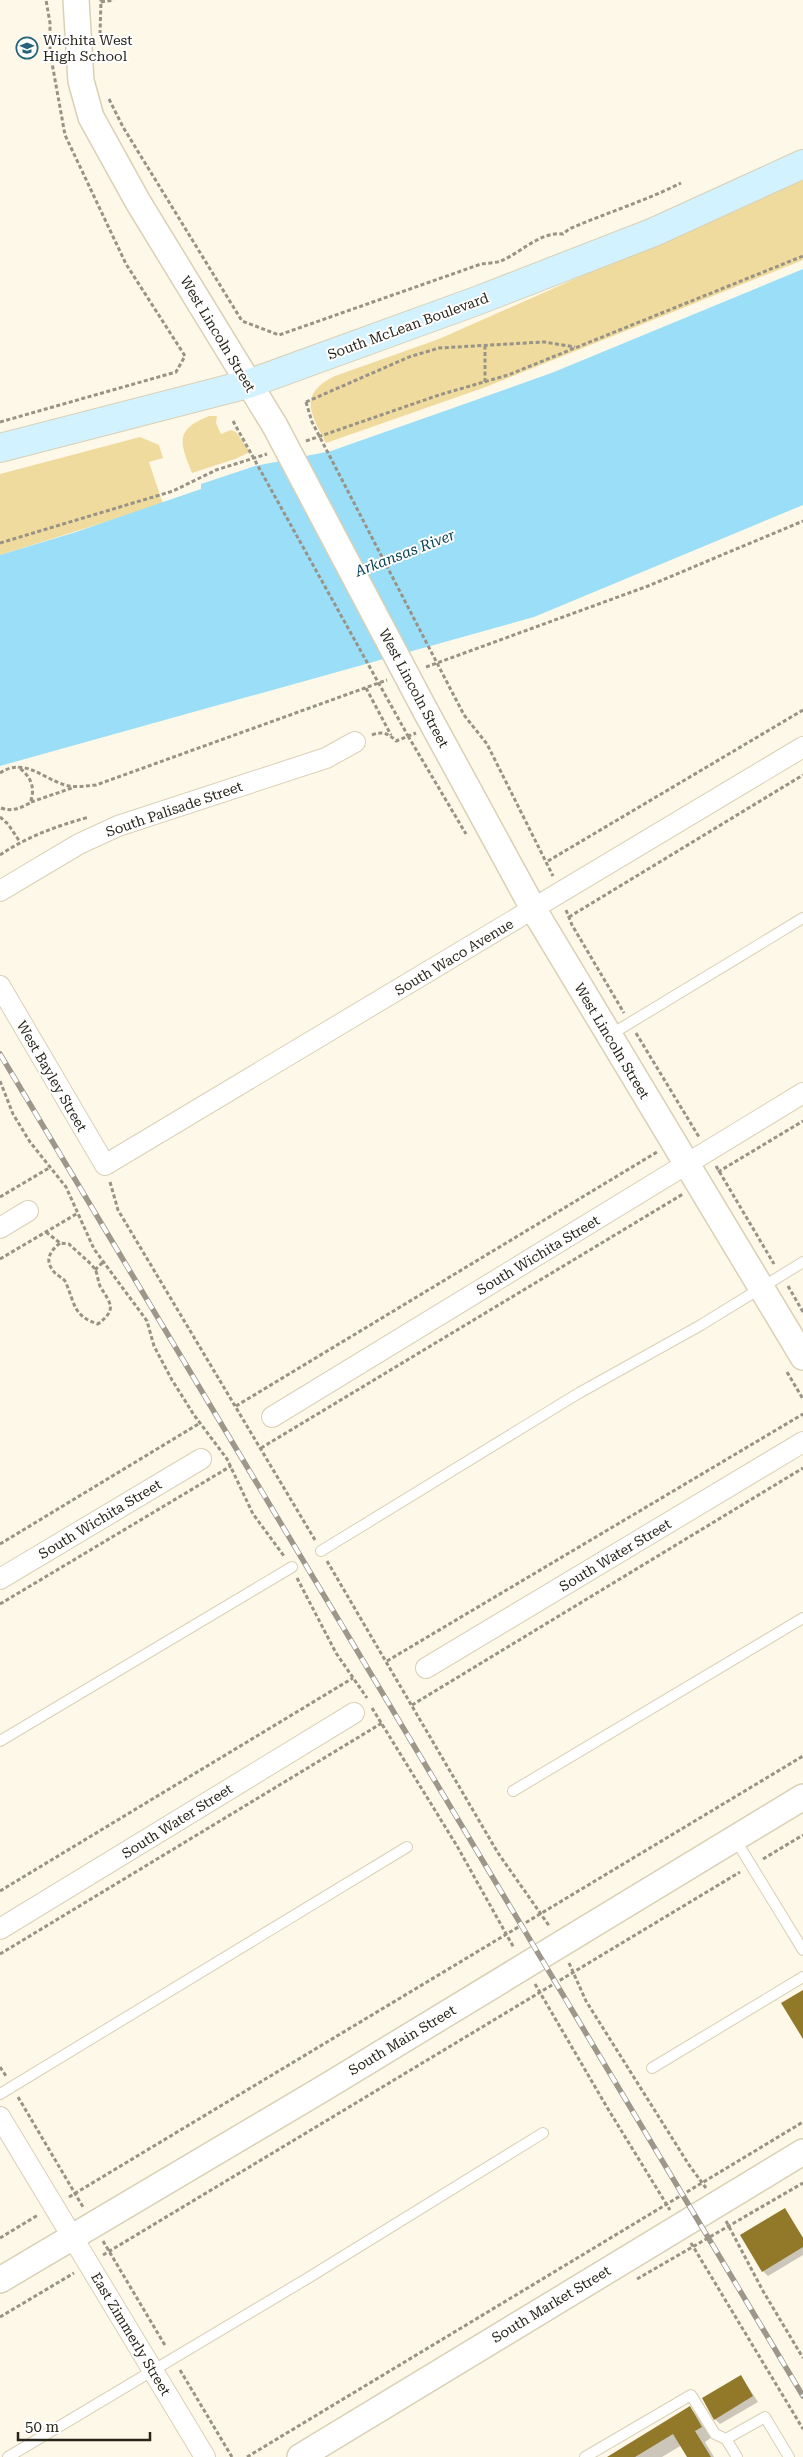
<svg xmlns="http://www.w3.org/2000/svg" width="803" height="2457" viewBox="0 0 803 2457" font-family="'Roboto Serif',serif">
<rect width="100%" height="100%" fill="#fef8e8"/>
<!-- green -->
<path fill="#f0db9f" d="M803,178V260L483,388L326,443C310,413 298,394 335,376L439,339Z
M209,416H217L216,423L221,434L231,430L236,432L250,452L235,459L192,473C180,443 174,430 209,416Z
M140,437L159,445L163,458L149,462L163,504L0,555V474Z"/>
<!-- water -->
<path fill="#9bdef8" d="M803,269V505L534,617L0,766V555L76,532L201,489V484L255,466L331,451L473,401L554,372Z"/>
<!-- shadow -->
<path fill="#0003" d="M784,2210L803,2237V2255L768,2276L763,2271Z
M741,2376L758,2402L720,2424L715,2419Z
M689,2407L700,2418L712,2437L705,2442L714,2457H689L682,2445L662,2457H623Z"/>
<!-- building -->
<path fill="#92792a" d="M803,1990V2039L781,2003Z
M785,2208L803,2238V2247L762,2272L740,2235Z
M741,2375L753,2396L714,2420L702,2398Z
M690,2406L702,2427L695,2431L711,2457H687L673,2434L635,2457H607Z"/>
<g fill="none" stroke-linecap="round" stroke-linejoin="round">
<!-- service casing -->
<g stroke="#d9d0b6" stroke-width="12">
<path id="service" d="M610,1035L803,918
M321,1551L579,1393L701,1325L803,1262
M0,1741L292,1567
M513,1791L803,1618
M735,1839L803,1950
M652,2068L803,1977
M0,2094L407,1847
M8,2457L308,2278L543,2133
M585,2457L691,2395L715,2434L726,2439
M737,2457L726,2439L765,2417L789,2457"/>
</g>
<!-- minor casing -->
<g stroke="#d9d0b6" stroke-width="22">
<path id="minor" d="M0,891L79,844L118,826L326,758L355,742
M0,986L105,1165L803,747
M0,1228L28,1211
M272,1417L803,1093
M0,1579L201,1459
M426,1668L803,1442
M0,1929L354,1713
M0,2117L205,2457"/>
</g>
<!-- tertiary casing -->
<g stroke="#d9d0b6" stroke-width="28">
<path id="tertiary" d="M76,0L81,81L91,117L138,202L275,426
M425,710L534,910L803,1357
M0,2280L324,2088L803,1797
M300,2457L803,2152"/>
</g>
<!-- secondary casing -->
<g stroke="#d9d0b6" stroke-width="30">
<path id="secondary" d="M0,448L248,384L479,300L654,232L803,164"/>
</g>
<!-- path -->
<path stroke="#989386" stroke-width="3" stroke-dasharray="4 2.5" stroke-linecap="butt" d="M101,2L114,0
M100,34L101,0
M109,99L123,127L242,321L279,335L481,264C487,263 495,263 501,261C520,253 541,231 563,234L569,229C606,213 645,201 681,183
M485,382V346
M306,402L409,357L439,348L544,342L575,347
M0,422L176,372L185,356L126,264L65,135L50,52V23L46,0
M306,441L439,395L508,375L803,256
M0,543L173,491L216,470L267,454
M426,667L648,586L803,521
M366,688L391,735
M464,715L487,744L553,876
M372,735C382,731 388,733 396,741L416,733
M408,736L466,834
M0,773C24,757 42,778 65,785C75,788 85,786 96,785L387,680
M31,802L72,788
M1,808C13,812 20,808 30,803C36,788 31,776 18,767
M0,817L8,824L20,842
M0,855C28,836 57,826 89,817
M548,861L803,710
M566,910L572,925L624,1013
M569,917L803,775
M636,1033L699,1137
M0,1081L13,1114L30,1142L66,1187L94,1249L147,1321L154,1346L172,1380L194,1415L227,1459L253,1514L284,1556
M716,1166L774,1264
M718,1172L803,1121
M110,1182L118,1210L315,1540
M0,1197L49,1168
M46,1232L60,1243L69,1244C77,1252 88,1260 95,1269C98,1275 98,1283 101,1288C112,1305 116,1310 98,1324C73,1316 75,1304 66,1283C64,1278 58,1276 55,1273C44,1261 49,1252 60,1243
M0,1259L78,1213
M95,1270L103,1262
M788,1286L803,1312
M787,1372L803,1399
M236,1406L657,1152
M261,1448L683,1194
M0,1544L200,1423
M327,1561L498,1853L550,1927
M297,1578L336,1653L367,1698
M0,1604L231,1466
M387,1661L803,1414
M412,1705L803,1468
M372,1708L457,1846L514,1948
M763,1859L803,1835
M0,1891L353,1678
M0,1954L382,1723
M569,1963L586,2001L689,2165L706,2188
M535,1984L608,2109L670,2210
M0,2067L6,2076
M18,2097L83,2207
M69,2197L803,1756
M726,2221L763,2291L803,2358
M0,2238L38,2215
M103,2241L166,2347
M691,2243L803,2429
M103,2255L740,1872
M637,2279L803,2183
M0,2317L74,2273
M180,2370L232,2457
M247,2457L803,2122"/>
<!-- service -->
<use href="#service" stroke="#fff" stroke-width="10"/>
<!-- minor -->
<use href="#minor" stroke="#fff" stroke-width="20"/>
<!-- tertiary -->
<use href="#tertiary" stroke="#fff" stroke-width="25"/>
<!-- secondary -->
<use href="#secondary" stroke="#d1f2fe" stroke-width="28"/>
<!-- rail casing -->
<g stroke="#9c978a" stroke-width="5.5">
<path id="rail" d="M0,1054L803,2396"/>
</g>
<!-- rail -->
<use href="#rail" stroke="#fff" stroke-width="4" stroke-dasharray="11" stroke-linecap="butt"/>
<!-- tertiary-bridge casing -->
<g stroke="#d9d0b6" stroke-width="28" stroke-linecap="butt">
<path id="tertiary-bridge" d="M275,426L425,710"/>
</g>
<!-- path-bridge -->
<path stroke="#989386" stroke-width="3" stroke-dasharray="4 2.5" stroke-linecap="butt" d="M306,402L312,422L464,715
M233,421L408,736"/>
<!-- tertiary-bridge -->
<use href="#tertiary-bridge" stroke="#fff" stroke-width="25"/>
</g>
<!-- icons -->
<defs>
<g id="school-ring" transform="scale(1.125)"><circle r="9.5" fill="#fff" stroke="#256479" stroke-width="1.5"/><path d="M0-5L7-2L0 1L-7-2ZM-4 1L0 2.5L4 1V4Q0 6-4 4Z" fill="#256479"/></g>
</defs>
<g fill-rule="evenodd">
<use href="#school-ring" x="27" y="48"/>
</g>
<g text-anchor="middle" stroke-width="4" stroke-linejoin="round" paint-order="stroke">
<!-- poi labels -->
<g font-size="14" fill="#28251b" stroke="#fff" text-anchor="start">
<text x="43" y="45">Wichita West<tspan x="43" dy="16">High School</tspan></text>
</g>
<!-- street labels -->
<g font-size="14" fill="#28251b" stroke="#fff">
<text transform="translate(408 326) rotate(-20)" y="5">South McLean Boulevard</text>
<text transform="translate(218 334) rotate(59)" y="5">West Lincoln Street</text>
<text transform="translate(414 688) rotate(62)" y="5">West Lincoln Street</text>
<text transform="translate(174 809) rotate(-19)" y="5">South Palisade Street</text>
<text transform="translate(454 957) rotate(-31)" y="5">South Waco Avenue</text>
<text transform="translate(612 1041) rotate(59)" y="5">West Lincoln Street</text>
<text transform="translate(52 1076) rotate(60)" y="5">West Bayley Street</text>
<text transform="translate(538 1255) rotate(-31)" y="5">South Wichita Street</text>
<text transform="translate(100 1519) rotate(-31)" y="5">South Wichita Street</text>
<text transform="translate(615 1555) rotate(-31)" y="5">South Water Street</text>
<text transform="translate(177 1821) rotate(-32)" y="5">South Water Street</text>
<text transform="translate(402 2040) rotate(-31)" y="5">South Main Street</text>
<text transform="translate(551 2304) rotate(-31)" y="5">South Market Street</text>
<text transform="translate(131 2334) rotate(59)" y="5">East Zimmerly Street</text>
</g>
<!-- water labels -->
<g font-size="15" font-style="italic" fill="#0b4456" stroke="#fff">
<text transform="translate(405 553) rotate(-21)" y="5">Arkansas River</text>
</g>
</g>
<!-- scale -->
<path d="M18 2432v8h132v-8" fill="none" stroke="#28251b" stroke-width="2.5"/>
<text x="25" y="2432" font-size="15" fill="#28251b" stroke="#ffffff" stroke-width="4" paint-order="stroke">50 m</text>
</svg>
